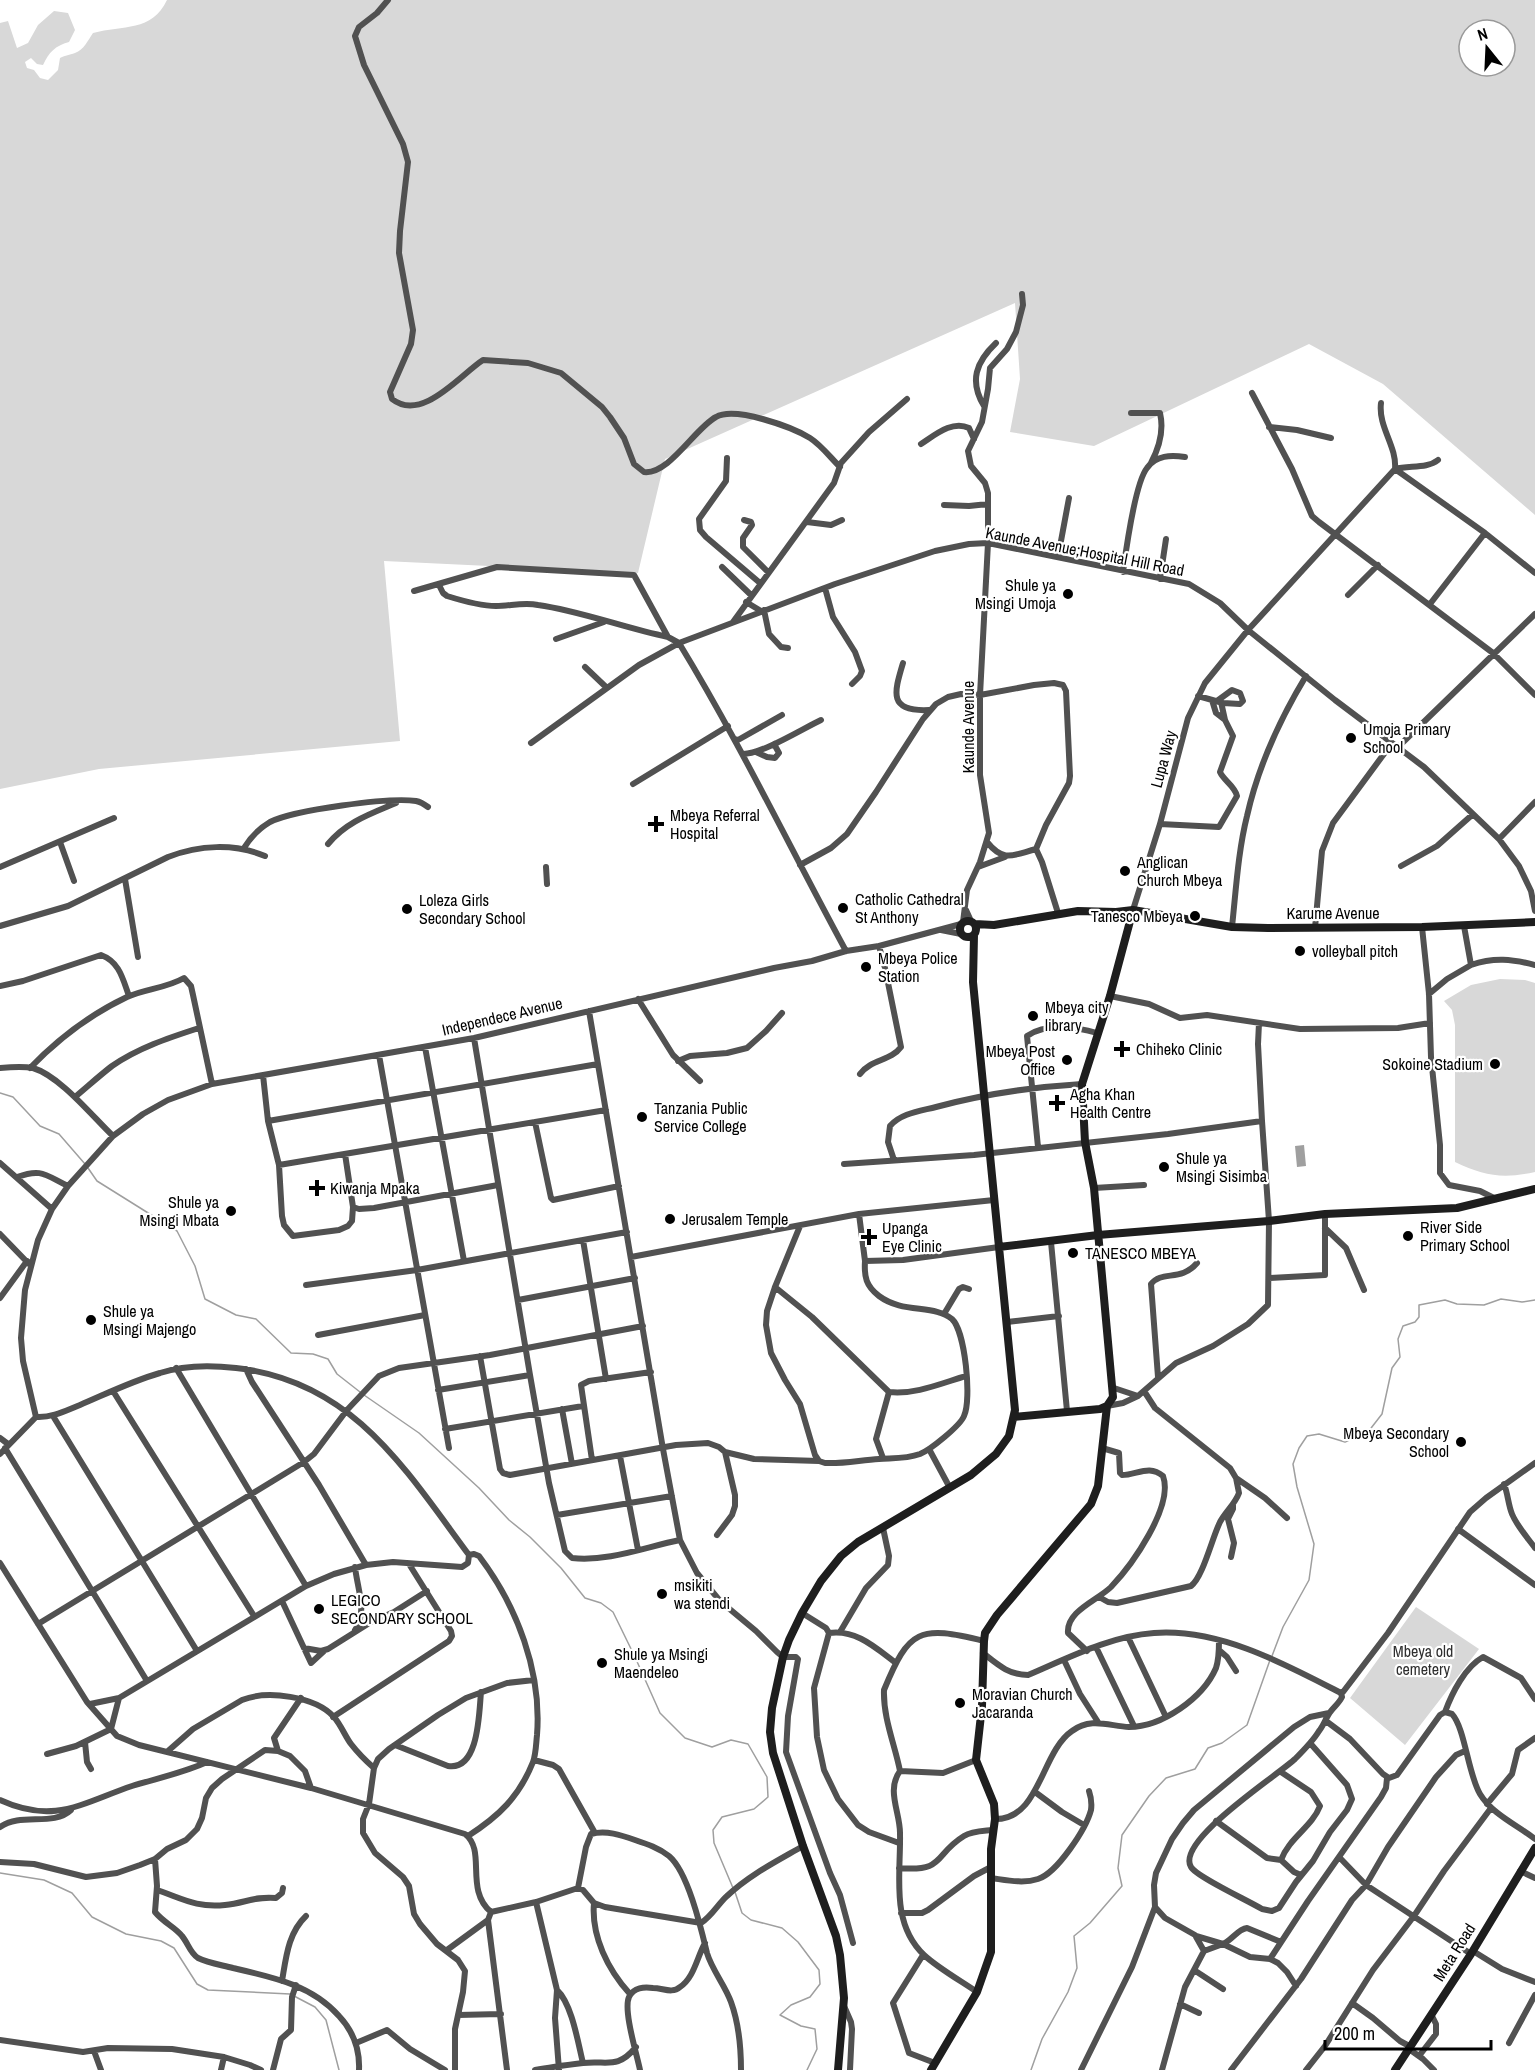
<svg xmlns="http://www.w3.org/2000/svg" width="1535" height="2070" viewBox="0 0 1535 2070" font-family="'Archivo Narrow',sans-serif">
<rect width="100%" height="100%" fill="#fff"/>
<!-- green -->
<path fill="#d8d8d8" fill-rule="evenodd" d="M167,0H1535V515L1383,384L1309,344L1094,446L1010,432L1020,379L1015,303L665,459L638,573L384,561L400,741L99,769L0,789V23L8,21L17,48L28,43L38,25L54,11L68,13L75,30L69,42C55,46 49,52 43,65L37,64L31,58L25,62L27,68L34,70L40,78L48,80L58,70L60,58C66,55 69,55 75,53C84,50 88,40 93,33C123,25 152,32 167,0ZM1469,30H1505V66H1469Z
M1500,979L1525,980L1535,983V1172C1503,1179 1484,1176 1455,1162V1025L1452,1010L1444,1001L1471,985Z
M1416,1607L1479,1649L1405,1745L1350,1698Z"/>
<!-- water -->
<path fill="#9f9f9f" d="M1304,1145L1306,1166L1297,1167L1295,1146Z"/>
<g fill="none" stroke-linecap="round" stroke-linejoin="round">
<!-- stream -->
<path stroke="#9f9f9f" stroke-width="1.5" d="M0,1093L13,1097L40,1126L59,1134L85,1164
M88,1168L97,1181L177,1231L195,1266L205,1299L236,1315L256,1319L291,1353L313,1354L328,1359L337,1374L360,1392
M364,1395L419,1433L479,1488L509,1520L530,1537L561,1568L585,1598L601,1603L613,1612L635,1657L660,1713L685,1738L712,1747L731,1740L748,1744L767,1777L768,1797L754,1809L722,1817L713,1830L714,1843L733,1888
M1272,1656L1283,1627L1309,1580L1314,1544L1297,1487L1293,1464L1299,1448L1307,1436L1319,1434L1345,1442L1368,1432L1382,1414L1392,1368L1400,1357L1398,1339L1403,1326L1415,1322L1419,1317V1305L1445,1300L1457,1304L1484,1305L1501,1299L1522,1302L1535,1300
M0,1873L44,1880L72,1893L92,1917L126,1934L161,1941L174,1948L197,1984L208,1990L290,1994
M735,1892L742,1913L751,1920L782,1928L798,1942L819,1970L820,1984L810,1997L791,2005L780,2015L801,2026L815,2029L817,2049L807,2070
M294,1996L315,2007L326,2020L339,2070
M1031,2070L1042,2039L1068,1992L1077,1968L1074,1936L1090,1923L1122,1886L1118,1868L1122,1835L1149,1796L1166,1778L1195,1769L1208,1748L1222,1743L1247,1725L1270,1660"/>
<!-- street -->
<path stroke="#515151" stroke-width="6" d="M388,0L377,13L359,27L355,36L364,65L403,144L408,162L400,231L399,253L413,330L411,344L390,392L392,399C422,423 461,374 483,360L528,363L561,373L602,407L610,417L624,438L634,464L644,472C669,475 695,428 716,417C735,406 792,427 810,438C821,445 830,457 840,467
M1252,393L1292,469L1312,516L1319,522L1493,653L1535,695
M1381,403C1378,427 1397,446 1395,469L1485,533L1535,573
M984,406C969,381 976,362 996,343
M1131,413H1160C1164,430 1159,448 1151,463
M1269,427L1297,430L1331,438
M921,444C935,435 952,420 969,428L974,439
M727,458L726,481L699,519L700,530L706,537L760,583
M944,505L969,506L988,504
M744,520L751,522L752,525L743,538V547L768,572
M807,522L831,525L842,520
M1058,557L1069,498
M722,567L751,595
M1123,572C1126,550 1135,483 1147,468C1156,455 1171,455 1185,457
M1160,579L1166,539
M439,585L443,593L447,596C463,601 480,606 496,606C510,606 524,602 538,605C581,611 624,628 668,637
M825,588L833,617L855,652L862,671L860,676L852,684
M414,591L497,567L634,575L668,637L679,643L639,665L531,743
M1348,595L1378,565
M746,602L761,611
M1430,604L1485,533
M764,610L769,634L781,647L788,648
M733,622L834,483L841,463L869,432L907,399
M556,639L604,622
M903,663C894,693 888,712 929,710
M585,667L607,688
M1198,696L1223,703L1240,704L1243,701L1240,693L1232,690L1217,701
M1212,700L1216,713L1225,720
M735,739L738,740L782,715
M1398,747L1535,614
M756,752L767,757L775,758L779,753L774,744
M743,754C762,754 802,729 821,720
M633,784L728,726
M1160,824L1219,827L1237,796C1235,786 1224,781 1220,772L1233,736L1225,720L1221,702
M1499,839L1535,802
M60,842L74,881
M328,844C346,822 370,814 396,803
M244,848C250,838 260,828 270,822C294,810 389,797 416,801C421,802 424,804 428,807
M1036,849L1042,862L1058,913
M800,865L831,848L847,834L876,792L923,719L936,704L948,697L961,694L980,695L1034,685L1054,683L1063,685L1066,691L1070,776L1069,783L1046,825L1036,849C1013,855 1004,863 987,842
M1401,866L1437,846L1472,815
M0,867L114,818
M546,867L547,884
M978,867L1005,857
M125,879L138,957
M966,910L971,921
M1133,910L1160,824L1188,718L1205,683L1248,630L1395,469C1409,465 1427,469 1438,460
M963,922L967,890L980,862L989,833L980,775V695L988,543V493L985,483L971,466L968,451L982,422L988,389L990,368L1007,349L1016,332L1023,305L1022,294
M0,926L68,906L168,857C199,845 234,843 265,856
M1232,927C1236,890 1238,852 1247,816C1258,767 1280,719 1306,676
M1422,927L1429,994L1431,1057L1440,1145V1173L1449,1185L1480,1191L1496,1199
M1315,928L1322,851L1333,823L1392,743
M941,930L961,934
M846,951C790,848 740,743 679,643L835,584L935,551L969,544L988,543L1189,584L1220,603L1248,630L1335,700L1424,767L1499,839L1519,866L1531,891L1535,911
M1471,965C1494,957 1512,959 1535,965
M0,986L23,981L101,955C120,962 123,980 129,996
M1429,994L1447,979L1471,965L1464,926
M1110,996L1149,1004L1180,1018L1207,1015L1300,1029L1398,1028L1430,1023
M638,999L673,1055L700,1081
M589,1011L663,1449L680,1540L697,1573L720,1601L756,1631L777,1652L783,1657H796L798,1659L788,1716L786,1752L830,1873L840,1895L853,1943
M474,1038L530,1375L549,1483L565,1551L572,1558C608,1562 645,1547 680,1540
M425,1047L464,1261
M379,1055L449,1448
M678,1061L690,1056L727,1053L747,1048L766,1031L782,1013
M0,1068C10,1067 23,1066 33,1068C60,1076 93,1117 113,1136
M30,1068C58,1039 91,1014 127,997C145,989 167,988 184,978L191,986L193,995L212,1084
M860,1074C871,1059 891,1061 901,1047L885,968L879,946
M263,1075L268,1121L279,1165L282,1216L284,1225L293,1236L339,1230L348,1226L352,1221L353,1207L345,1154
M75,1097C87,1087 99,1076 112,1066C138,1048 168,1038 199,1028
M268,1121L598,1064
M535,1122L551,1198L553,1200L619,1186
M1038,1147L1027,1036C1046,1023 1077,1027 1097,1033
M894,1160L888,1142L890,1126C901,1113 921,1111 936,1107C984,1094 1032,1087 1082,1084
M0,1163L52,1209
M844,1164L974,1155L1168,1134L1262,1121
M279,1165L606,1110
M17,1177C42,1168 45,1175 68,1186
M1094,1188L1144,1185
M353,1207L359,1209L374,1208L498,1185
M859,1214L865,1261L903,1260L999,1247
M800,1226L775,1287L767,1311L766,1325L771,1353L785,1380L800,1404L815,1455L819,1461L825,1463C843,1464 861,1460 879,1459C893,1458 906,1459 920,1454C930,1450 960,1426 964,1416C972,1399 965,1331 952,1319C934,1304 903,1314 879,1296C866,1286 864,1277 865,1261
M1325,1228L1346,1248L1364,1290
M0,1234L29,1264
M583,1240L606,1379
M1051,1242L1067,1411
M631,1257L859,1214L994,1200
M1269,1278L1325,1275V1214
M306,1285L417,1270L627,1232
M775,1287L812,1317L889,1392C915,1395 942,1383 966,1376
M0,1298L27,1261
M518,1300L635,1278
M944,1314L959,1289L963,1287L969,1289
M1007,1322L1059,1316
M318,1335L425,1315
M480,1356L500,1469L503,1473L510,1475L676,1445L708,1443L719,1447L725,1452L735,1495V1506L732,1515L717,1535
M176,1368L306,1586
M246,1369L252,1382L319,1485L366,1565
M1158,1377L1151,1284C1162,1270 1181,1282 1197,1263
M1114,1388L1138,1396
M438,1390L530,1375
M113,1391L254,1616
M1107,1406L1123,1403L1138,1396L1176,1363L1213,1346L1248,1324L1268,1305L1269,1221L1262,1121L1258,1044L1259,1023
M562,1409L572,1464
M53,1416L197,1651
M36,1417C52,1418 65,1411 80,1405C106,1394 132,1381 160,1373C184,1365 211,1365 236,1368C353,1381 405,1469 469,1555L468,1563L462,1567L393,1562L366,1565L334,1574L306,1586L119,1698L90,1704
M445,1429L583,1406
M0,1438L8,1444
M5,1448L147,1681
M929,1449L950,1488
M725,1452L754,1459L819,1461
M0,1454L36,1417L23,1361L21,1338L25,1290L38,1240L52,1209L68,1186L113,1136L143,1114L168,1100L212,1084L474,1038L774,968L812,961L846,951L879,946L961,924
M620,1456L638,1550
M883,1458L876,1439L889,1392
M592,1460L581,1385L589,1381L651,1372
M1236,1478L1265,1498L1287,1518
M1504,1484C1508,1494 1508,1504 1512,1514C1517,1526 1527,1537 1535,1548
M557,1515L672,1496
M1458,1529L1535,1585
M1231,1557L1234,1543L1228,1519L1233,1509V1505
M0,1563L87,1702L117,1736L139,1745L311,1788L465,1834C487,1851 464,1889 491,1912L536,1902L578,1888L583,1890L594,1903L605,1907L701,1923C712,1916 718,1904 727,1896C749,1875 777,1861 803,1846
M355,1567C357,1587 368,1613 355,1630
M1099,1597L1108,1602L1117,1603L1191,1586C1203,1577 1212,1538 1220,1522C1226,1511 1235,1504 1239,1493L1236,1478L1230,1468L1155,1408L1144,1391
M282,1601L311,1663L324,1651
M802,1613L826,1628L829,1633L814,1688L817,1737L824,1770L838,1799L858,1825L869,1832L899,1843
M38,1624L304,1462L314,1454L347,1410L379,1376L399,1368L490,1355L643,1326
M840,1632L866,1588L888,1565L889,1556L883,1528
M829,1633C856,1629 876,1648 896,1663
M1128,1637L1166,1717
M1096,1647L1134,1726
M304,1648L321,1651L328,1649L371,1622L394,1612L427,1591
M1219,1650L1227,1657L1236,1671
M1087,1651L1068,1633C1066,1611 1098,1600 1111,1587C1132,1565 1174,1506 1163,1476C1149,1464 1137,1475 1122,1475L1120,1473L1119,1453L1102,1448
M983,1653C998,1665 1009,1675 1028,1675C1068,1658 1110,1636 1154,1633C1219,1628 1285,1664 1341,1693L1343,1692L1388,1633L1470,1512L1486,1498L1535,1463
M1064,1660L1080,1694L1098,1722
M1445,1712C1452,1693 1465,1667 1483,1657L1521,1678L1535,1699
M333,1717L449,1641L452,1636L451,1631L409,1564
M1326,1721L1350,1739L1383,1774L1389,1778L1397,1775L1440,1715L1445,1712L1452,1714C1465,1728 1468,1774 1480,1794C1492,1814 1517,1825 1535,1839
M85,1742L87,1762L91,1769
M1310,1743L1347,1785L1352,1799L1347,1810L1330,1832L1313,1861L1296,1882L1279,1908L1272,1911L1262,1909C1247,1900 1197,1877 1191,1867C1175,1841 1278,1775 1295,1759C1304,1750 1313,1741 1319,1731C1324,1725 1326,1717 1331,1711C1335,1706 1339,1703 1342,1697L1341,1693
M395,1745L448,1766C479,1771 479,1713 481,1692
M168,1751L193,1729L242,1700C267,1690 315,1696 334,1717C341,1725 345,1736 351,1744C358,1753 366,1761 374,1768
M278,1751L274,1738L301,1698
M47,1754L76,1746L111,1729L119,1698
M534,1760L553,1765L559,1769L595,1833
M976,1760L943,1773L900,1771C886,1790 900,1812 900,1833C901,1874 890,1923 924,1955C938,1968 961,1981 977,1992
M900,1771C895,1745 883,1718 884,1690C909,1629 919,1625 984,1641
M1281,1772L1311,1792L1320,1806C1312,1827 1289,1838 1281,1860L1294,1872L1301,1875
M1035,1792L1062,1812L1084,1825
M0,1800C54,1825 82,1803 132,1786C158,1778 183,1773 207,1762
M1487,1804L1512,1774L1518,1750L1535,1738
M995,1819C1040,1820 1041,1752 1072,1731C1091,1717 1109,1726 1129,1727C1162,1727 1203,1698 1216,1668C1219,1659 1219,1649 1219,1641
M1216,1821L1267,1858L1281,1860
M0,1827C21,1812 53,1827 71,1810
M468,1836C499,1816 519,1797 533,1762C536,1754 536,1744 537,1735C542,1672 517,1606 479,1556L474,1554L469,1555
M1340,1858L1366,1885L1471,1954
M155,1859L157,1886L155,1912C164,1923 175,1927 182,1936C188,1943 190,1953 198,1958C208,1963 222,1965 233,1968C272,1977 312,1985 339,2016C353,2031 360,2049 359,2070
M0,1862L34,1864L86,1877L117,1873L140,1865L155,1859L167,1849L186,1840L197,1829L202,1818L206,1798L212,1788L222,1779L265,1750L278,1751L290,1756L305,1771L311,1788
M899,1868C946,1872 933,1855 964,1836C972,1831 984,1831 992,1830
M1520,1871L1535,1878
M991,1878C1006,1880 1023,1884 1038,1879C1057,1873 1086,1829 1091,1810C1092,1803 1091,1797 1089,1791
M578,1888L586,1847L591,1834C606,1830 621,1835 635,1840C647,1844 659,1848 669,1856C688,1872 701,1928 707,1953C712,1970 725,1985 731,2002C739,2024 741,2047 741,2070
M157,1890C183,1899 197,1908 225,1905C245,1903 255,1896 276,1898L282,1893L283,1888
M536,1902L557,1990L555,2018L559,2070
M594,1903C591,1936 608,1970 630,1994
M491,1912L488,1920L507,2070
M901,1913H922L928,1910L974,1876L991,1867
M1196,1936L1223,1944C1232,1940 1238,1929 1247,1928L1281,1942
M447,1950L488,1920
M1204,1951L1223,1944L1250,1957L1270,1959L1278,1963L1287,1972L1296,1986
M1473,1951L1502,1969L1535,1982
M923,1955L893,2003L909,2053L935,2063
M1270,1959L1308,1901L1381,1797L1386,1788L1387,1778
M1194,1970L1223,1989
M282,1981C286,1958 288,1933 306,1916
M557,1990C572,2004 578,2043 583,2063
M1352,2003L1373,2018L1400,2041L1411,2047
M1180,2004L1199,2013
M844,2006L851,2022L852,2029L850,2070
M458,2015L501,2014
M0,2040L83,2052L108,2048L172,2049L224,2057L250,2065L261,2070
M356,2043L387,2030L410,2049L445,2070
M1509,2043L1535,1995
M1409,2049L1423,2059L1434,2070
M94,2051L101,2070
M1419,2056L1436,2034V2024L1432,2016
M221,2070L224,2057
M273,2070L281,2039L291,2030L292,1997L296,1985
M455,2070V2029L463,1992L465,1971L458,1960L437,1944L420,1924L414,1914L409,1886L403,1877L375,1853L363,1833V1819L369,1804L374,1768L378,1759L389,1749L438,1715L466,1698L507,1683L534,1680
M535,2070C551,2067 567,2065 583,2063C607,2060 617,2070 636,2047
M640,2070C637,2055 623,2010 629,1997C634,1987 644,1987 653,1988C663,1988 672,1994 680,1987C694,1978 697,1957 705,1943
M1081,2070L1132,1967L1155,1907
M1162,2070L1185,1987L1204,1951L1195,1935L1165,1918L1155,1907L1154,1885L1156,1873L1172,1839L1183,1823L1194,1810L1294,1727L1310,1717L1329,1713
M1231,2070L1301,1979L1352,1900L1366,1885L1388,1847L1436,1777L1456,1755L1465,1751
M1306,2070L1325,2046L1373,1970L1414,1916L1444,1871L1491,1808"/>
<!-- secondary -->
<path stroke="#1e1e1e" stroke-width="8" d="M960 929a8 8 0 1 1 16 0a8 8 0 1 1-16 0Z
M975,924L994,925L1078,911L1116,912L1133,910L1232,927L1268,928L1422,927L1535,922
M999,1247L1098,1235L1269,1221L1325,1214L1457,1208L1535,1189
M1014,1417L1100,1409L1107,1406L1113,1397L1094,1188L1085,1142L1082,1084L1110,996L1133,910
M838,2070L844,1998L840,1955L836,1936L803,1846L773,1753L770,1732L772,1708L783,1657L789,1640L802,1613L821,1581L841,1556L858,1542L971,1475L996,1454L1009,1436L1015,1410L973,982L974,935
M931,2070L977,1992L991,1952V1849L995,1819L994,1804L976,1760L982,1706L984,1641L985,1633L997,1615L1091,1504L1098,1486L1107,1406
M1395,2070L1471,1954L1535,1848"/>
</g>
<!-- markers -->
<g fill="#000" stroke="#fff" stroke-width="2">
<circle cx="1068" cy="594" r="6"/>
<circle cx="1351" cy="738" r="6"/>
<path d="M653 815h6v6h6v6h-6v6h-6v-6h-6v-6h6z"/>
<circle cx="1125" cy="871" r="6"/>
<circle cx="843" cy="908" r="6"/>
<circle cx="407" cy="909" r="6"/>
<circle cx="1195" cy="916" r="6"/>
<circle cx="1300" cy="951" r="6"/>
<circle cx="866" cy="967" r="6"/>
<circle cx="1033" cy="1016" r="6"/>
<path d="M1119 1040h6v6h6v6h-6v6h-6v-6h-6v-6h6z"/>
<circle cx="1067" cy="1060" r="6"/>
<circle cx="1495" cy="1064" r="6"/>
<path d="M1054 1094h6v6h6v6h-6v6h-6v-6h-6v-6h6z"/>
<circle cx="642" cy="1117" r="6"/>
<circle cx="1164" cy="1167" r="6"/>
<path d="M314 1179h6v6h6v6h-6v6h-6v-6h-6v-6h6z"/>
<circle cx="231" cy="1211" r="6"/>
<circle cx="670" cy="1219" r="6"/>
<circle cx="1408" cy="1236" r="6"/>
<path d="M866 1228h6v6h6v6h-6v6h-6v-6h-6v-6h6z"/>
<circle cx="1073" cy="1253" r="6"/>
<circle cx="91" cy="1320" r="6"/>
<circle cx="1461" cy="1442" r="6"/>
<circle cx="662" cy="1594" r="6"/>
<circle cx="319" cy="1609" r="6"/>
<circle cx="602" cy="1663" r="6"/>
<circle cx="960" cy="1703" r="6"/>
</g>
<g text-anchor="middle" stroke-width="4.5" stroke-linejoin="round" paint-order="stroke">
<!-- street labels -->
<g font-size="16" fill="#000" stroke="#fff">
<text transform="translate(1085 551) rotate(11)" y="6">Kaunde Avenue;Hospital Hill Road</text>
<text transform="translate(968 727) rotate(-90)" y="6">Kaunde Avenue</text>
<text transform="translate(1163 759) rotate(-75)" y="6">Lupa Way</text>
<text x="1333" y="919">Karume Avenue</text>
<text transform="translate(502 1016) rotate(-13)" y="6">Independece Avenue</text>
<text transform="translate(1454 1952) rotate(-58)" y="6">Meta Road</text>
</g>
<!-- poi labels -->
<g font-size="16" fill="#000" stroke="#fff" text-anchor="start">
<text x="1056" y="591" text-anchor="end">Shule ya<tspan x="1056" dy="18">Msingi Umoja</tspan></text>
<text x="1363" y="735">Umoja Primary<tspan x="1363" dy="18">School</tspan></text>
<text x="670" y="821">Mbeya Referral<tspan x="670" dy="18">Hospital</tspan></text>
<text x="1137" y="868">Anglican<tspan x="1137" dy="18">Church Mbeya</tspan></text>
<text x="855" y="905">Catholic Cathedral<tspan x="855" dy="18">St Anthony</tspan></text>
<text x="419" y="906">Loleza Girls<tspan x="419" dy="18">Secondary School</tspan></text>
<text x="1183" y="922" text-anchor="end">Tanesco Mbeya</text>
<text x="1312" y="957">volleyball pitch</text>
<text x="878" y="964">Mbeya Police<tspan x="878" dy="18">Station</tspan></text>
<text x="1045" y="1013">Mbeya city<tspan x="1045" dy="18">library</tspan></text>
<text x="1136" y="1055">Chiheko Clinic</text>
<text x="1055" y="1057" text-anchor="end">Mbeya Post<tspan x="1055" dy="18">Office</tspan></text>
<text x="1483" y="1070" text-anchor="end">Sokoine Stadium</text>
<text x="1070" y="1100">Agha Khan<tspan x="1070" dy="18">Health Centre</tspan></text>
<text x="654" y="1114">Tanzania Public<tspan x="654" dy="18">Service College</tspan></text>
<text x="1176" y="1164">Shule ya<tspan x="1176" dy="18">Msingi Sisimba</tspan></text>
<text x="330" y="1194">Kiwanja Mpaka</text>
<text x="219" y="1208" text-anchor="end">Shule ya<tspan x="219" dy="18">Msingi Mbata</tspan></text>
<text x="682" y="1225">Jerusalem Temple</text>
<text x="1420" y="1233">River Side<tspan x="1420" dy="18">Primary School</tspan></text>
<text x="882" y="1234">Upanga<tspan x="882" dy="18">Eye Clinic</tspan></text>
<text x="1085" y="1259">TANESCO MBEYA</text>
<text x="103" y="1317">Shule ya<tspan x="103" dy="18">Msingi Majengo</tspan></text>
<text x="1449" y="1439" text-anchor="end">Mbeya Secondary<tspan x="1449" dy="18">School</tspan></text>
<text x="674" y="1591">msikiti<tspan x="674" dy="18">wa stendi</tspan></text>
<text x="331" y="1606">LEGICO<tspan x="331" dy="18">SECONDARY SCHOOL</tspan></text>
<text x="614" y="1660">Shule ya Msingi<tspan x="614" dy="18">Maendeleo</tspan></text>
<text x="972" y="1700">Moravian Church<tspan x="972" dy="18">Jacaranda</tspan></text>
</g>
<!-- park labels -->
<g font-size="16" fill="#2f2f2f" stroke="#fff">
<text x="1423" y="1657">Mbeya old<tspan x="1423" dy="18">cemetery</tspan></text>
</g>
</g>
<!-- north arrow -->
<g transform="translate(1487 48) rotate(342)"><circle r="28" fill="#ffffff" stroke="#999999" stroke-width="1.5"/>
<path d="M0-4.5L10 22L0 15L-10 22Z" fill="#000000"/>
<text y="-9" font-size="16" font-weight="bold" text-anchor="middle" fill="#000000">N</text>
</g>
<!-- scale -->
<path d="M1325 2040v9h166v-9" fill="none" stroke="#000000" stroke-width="3"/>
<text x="1334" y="2040" font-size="18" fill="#000000" stroke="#ffffff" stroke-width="4.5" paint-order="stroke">200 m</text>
</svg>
